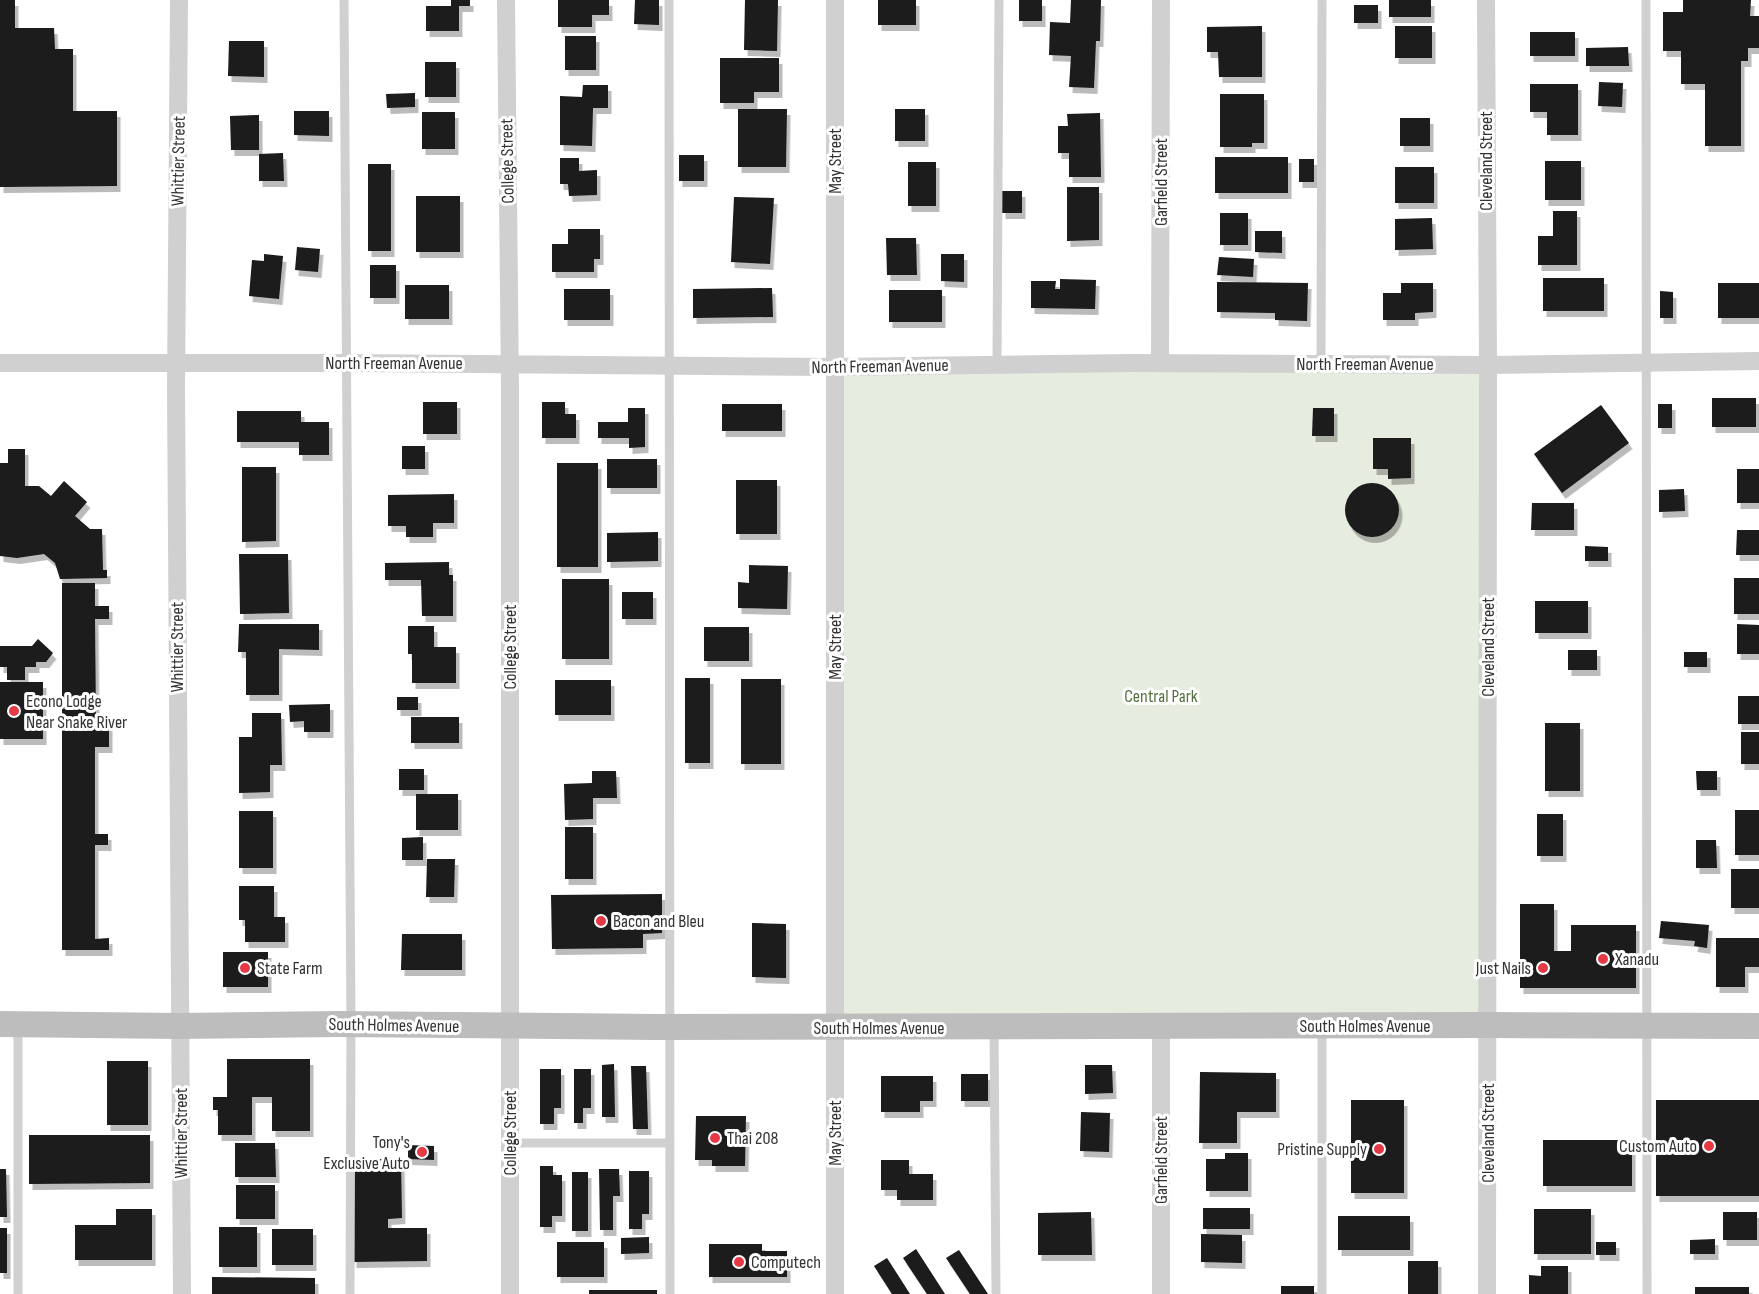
<svg xmlns="http://www.w3.org/2000/svg" width="1759" height="1294" viewBox="0 0 1759 1294" font-family="'Sofia Sans Condensed',sans-serif">
<defs>
<filter id="shadow"><feDropShadow dx="3.5" dy="6" stdDeviation="0" flood-color="#0004"/></filter>
</defs>
<rect width="100%" height="100%" fill="#fff"/>
<!-- green -->
<path fill="#e6ecdf" d="M1488,365V1025L835,1027V367Z"/>
<!-- building -->
<path fill="#1a1a1a" filter="url(#shadow)" d="M0,0H15V28H54L55,49H73V111H117V186L0,187Z
M451,0H470V6H459V31H426V6H451Z
M558,0H609V15H592V27H558Z
M635,0H659V25L634,24Z
M745,0H778L777,51L744,50Z
M878,0H916V25H878Z
M1019,0H1042V21H1019Z
M1071,0H1101L1100,41H1096L1094,88L1069,87L1071,56L1049,55L1050,22L1070,23Z
M1389,0H1431V17H1389Z
M1683,0H1751L1750,16H1759V48H1748V61H1741V146H1705V84H1681V51H1663V12H1683Z
M1354,5H1378V23H1354Z
M1262,26V77H1219L1218,52H1207V27Z
M1395,26H1432V58H1395Z
M1530,32H1575V56H1530Z
M565,36H596V70H565Z
M229,41H264V77L228,76Z
M1628,47L1629,66H1586V48Z
M720,58H779V92H754V103H720Z
M425,62H456V97H425Z
M1599,82L1623,83L1622,107L1598,106Z
M1530,84H1578V135H1547V112H1530Z
M583,85H608V108H593L592,146L560,145V96L582,97Z
M415,93V107L387,108L386,94Z
M1220,94H1264V143H1252V147H1220Z
M738,109H787L786,167H738Z
M895,109H925V141H895Z
M294,111H329V136L294,135Z
M422,112H455V149H422Z
M1100,113L1101,177H1069V153H1058V126H1068L1067,114Z
M259,115V150H231L230,116Z
M1400,118H1430V146H1400Z
M283,153L284,181H259V154Z
M679,155H704V181H679Z
M1215,157H1288V193H1215Z
M560,158H579V171L597,170V195L569,196L568,184H560Z
M1299,159H1314V182H1299Z
M1545,161H1581V200H1545Z
M908,162H936V206H908Z
M368,164H391V251H368Z
M1395,167H1434V203H1395Z
M1067,187H1099V240L1067,241Z
M1002,191H1022V213H1002Z
M416,196H460V252H416Z
M734,197L774,198L770,264L731,262Z
M1553,211H1577V265H1538V236H1553Z
M1220,213H1248V245H1220Z
M1432,218L1433,249L1395,250V219Z
M568,229H600V259H594V272H552V244H568Z
M1255,231H1282V253L1255,252Z
M886,238H916L917,275H887Z
M297,247L320,249L318,272L295,270Z
M264,254L283,256L279,299L249,296L252,260L264,261Z
M941,254H964V282L941,281Z
M1219,257L1254,259L1253,277L1217,275Z
M370,265H396V298H370Z
M1543,278H1604V311H1543Z
M1060,279L1096,280L1095,309L1031,308V281H1056L1055,289H1060Z
M1217,282L1308,283L1307,321L1275,320V313L1217,312Z
M1401,283H1433V312L1415,313V320H1383V293H1401Z
M1718,283H1759V318H1718Z
M405,285H449V319H405Z
M772,288L773,317L693,318V289Z
M564,289H610V320H564Z
M889,290H942V322H889Z
M1660,291L1673,292V318H1660Z
M1712,398H1756V427H1712Z
M423,402H457V434H423Z
M542,402H565V414H576V438H542Z
M722,404H782V431H722Z
M1658,404H1672V428H1658Z
M1601,405L1629,443L1562,493L1534,454Z
M628,408H645V447L629,448V438H598V422H628Z
M1313,408H1334V436H1312Z
M237,411H301V422H329V455H299V442H237Z
M1373,438H1411V478L1388,479V469H1373Z
M402,446H425V469H402Z
M8,449H25V486H39L51,496L64,481L87,502L75,516L90,529H102L103,570H107V578L60,579L55,563L44,554L17,558L0,556V463H8Z
M607,459H657V488H607Z
M557,463H598V567H557Z
M242,467H276V541L242,542Z
M1737,469H1759V503H1737Z
M736,480H777V534H736Z
M1345 510a27 27 0 1 1 54 0a27 27 0 1 1-54 0Z
M1684,489L1685,511L1659,512V490Z
M454,494V523H433V537H406V526H388V495Z
M1532,503H1574V530H1531Z
M1737,530H1759V555H1736Z
M658,532V561L607,562V533Z
M1585,546L1608,547V561H1585Z
M239,554H288L289,613L240,614Z
M449,562V575H453V616H422L421,580H385V563Z
M749,565L788,566L787,609L738,608V582L749,583Z
M1734,578H1759V614H1734Z
M562,579H609V659H562Z
M62,583H95V606H109V619H95L96,719H109V747H95V834H108V845H95V939L109,938V950H62Z
M622,592H653V619H622Z
M1535,601H1588V633H1535Z
M239,624H319V650L279,649V695H246V652H238Z
M1737,624L1759,625V654H1737Z
M408,626H434V647H456V683H412V654H408Z
M704,627H749V661H704Z
M38,639L53,653L46,662H36V667H25V680H7V667H0V646H32Z
M1568,650H1597V670H1568Z
M1684,652H1707V667H1684Z
M685,678H710V763H685Z
M741,679H781V764H741Z
M555,680H611V715H555Z
M0,682H43V739H0Z
M1738,696H1759V724H1738Z
M397,697H418V710H397Z
M330,704V732H304V721L290,722L289,705Z
M252,713H281L282,765H270V792L239,793V737H252Z
M411,717H459V743H411Z
M1545,723H1580V791H1545Z
M1741,732H1759V764H1741Z
M399,769H424V790H399Z
M592,771H616L617,798H593V819L565,820L564,784L592,783Z
M1696,771H1717V790H1697Z
M416,794H458V830H416Z
M1735,810H1759V855H1735Z
M239,811H273V868H239Z
M1537,814H1563V856H1537Z
M565,827H593V879H565Z
M423,837V860H402V838Z
M1696,840H1716L1717,868H1696Z
M427,859H455L454,897H426Z
M1731,869H1759V908H1731Z
M239,886H274V917H285V942H245V920H239Z
M662,894V933L643,934V948L552,949L551,895Z
M1520,904H1554V951H1571V925H1636V988H1520Z
M1661,921L1709,925L1707,948L1694,946L1695,941L1659,938Z
M752,923L786,924V978L752,977Z
M402,934H462V970H401Z
M1716,938H1759V967H1745V987H1716Z
M223,952H268V987H223Z
M227,1059H310V1131H272V1097H252V1135H218V1110H213V1097H227Z
M107,1061H148V1125H107Z
M614,1064L615,1117H602V1065Z
M1085,1065H1112L1113,1093L1085,1094Z
M631,1066H646L648,1129H633Z
M540,1069H561V1108H554V1124H540Z
M574,1069H591V1108H583V1123H574Z
M1200,1072L1276,1073V1112H1237V1143H1199Z
M961,1074H988V1101H961Z
M881,1076H933V1101H920V1112H881Z
M1351,1100H1404V1193H1351Z
M1656,1100H1759V1196H1656Z
M1081,1112L1110,1113L1109,1152L1080,1151Z
M696,1116H746L745,1166H712V1160H695Z
M29,1135H150V1183L29,1184Z
M1543,1140H1632V1186H1543Z
M235,1143H275L276,1177H235Z
M408,1145L434,1146V1160L408,1159Z
M1225,1153H1248V1191H1206V1159H1225Z
M352,1159H401L402,1218L388,1219V1228H427V1261L353,1262Z
M881,1160H909V1174H933V1200H897V1190H881Z
M540,1166H553V1175H562V1216H552V1227H540Z
M0,1169H6L7,1217H0Z
M599,1169H619L620,1196H613V1230H600Z
M629,1171H649V1214H642V1229H629Z
M572,1172H588V1231H572Z
M236,1185H275V1219H236Z
M1203,1208H1250V1229H1203Z
M116,1209H152V1260H75V1225H116Z
M1534,1209H1591V1254H1534Z
M1091,1212L1092,1255H1038V1213Z
M1723,1212H1757V1240H1723Z
M1338,1216H1410V1250H1338Z
M219,1227H257V1267H219Z
M0,1228H7V1273H0Z
M272,1229H313V1265H272Z
M1201,1234L1242,1235V1263L1201,1262Z
M649,1237V1253L621,1254V1238Z
M1715,1239V1254H1690V1240Z
M557,1242H604V1277H557Z
M1596,1242H1616V1255H1596Z
M709,1244H762V1251H787V1277H709Z
M916,1249L945,1294H927L903,1258Z
M959,1250L988,1294H970L946,1258Z
M887,1258L910,1294H892L874,1266Z
M1408,1261H1438V1294H1408Z
M1541,1266H1568V1294H1529V1275L1541,1276Z
M212,1277L315,1278V1294H212Z
M1281,1286H1314V1294H1281Z
M1695,1287H1749V1294H1695Z
M589,1290H657V1294H589Z"/>
<g fill="none" stroke-linecap="round" stroke-linejoin="round">
<!-- service -->
<path stroke="#d0d0d0" stroke-width="9" d="M344,0L351,1024L350,1294
M669,0L670,1294
M1646,0L1647,1294
M997,364L999,0
M1321,364L1322,0
M18,1026V1294
M994,1028L996,1294
M1322,1029V1294
M510,1143H670"/>
<!-- minor -->
<path stroke="#d0d0d0" stroke-width="18" d="M179,0L176,388L182,1294
M506,0L510,390V1294
M1486,0L1488,365L1487,1294
M0,363H346L835,367L1132,363L1488,365L1759,361
M1160,363L1161,0
M1161,1026V1294
M835,1294V0"/>
<!-- secondary -->
<path stroke="#bdbdbd" stroke-width="26" d="M0,1024L180,1026L339,1024L657,1027L1488,1025L1759,1026"/>
</g>
<!-- markers -->
<g fill="#e63946" stroke="#fff" stroke-width="2">
<circle cx="14" cy="711" r="6"/>
<circle cx="601" cy="921" r="6"/>
<circle cx="1603" cy="959" r="6"/>
<circle cx="245" cy="968" r="6"/>
<circle cx="1543" cy="968" r="6"/>
<circle cx="715" cy="1138" r="6"/>
<circle cx="1709" cy="1146" r="6"/>
<circle cx="1379" cy="1149" r="6"/>
<circle cx="422" cy="1152" r="6"/>
<circle cx="739" cy="1262" r="6"/>
</g>
<g text-anchor="middle" stroke-width="6" stroke-linejoin="round" paint-order="stroke">
<!-- street labels -->
<g font-size="18" fill="#333" stroke="#fff">
<text transform="translate(178 161) rotate(-89)" y="6">Whittier Street</text>
<text transform="translate(507 161) rotate(-91)" y="6">College Street</text>
<text transform="translate(835 161) rotate(-90)" y="6">May Street</text>
<text transform="translate(1486 161) rotate(-90)" y="6">Cleveland Street</text>
<text transform="translate(1161 182) rotate(-90)" y="6">Garfield Street</text>
<text x="394" y="369">North Freeman Avenue</text>
<text x="1365" y="370">North Freeman Avenue</text>
<text transform="translate(880 366) rotate(-1)" y="6">North Freeman Avenue</text>
<text transform="translate(177 647) rotate(-90)" y="6">Whittier Street</text>
<text transform="translate(510 647) rotate(-90)" y="6">College Street</text>
<text transform="translate(835 647) rotate(-90)" y="6">May Street</text>
<text transform="translate(1488 647) rotate(-90)" y="6">Cleveland Street</text>
<text transform="translate(394 1025) rotate(1)" y="6">South Holmes Avenue</text>
<text x="1365" y="1032">South Holmes Avenue</text>
<text x="879" y="1034">South Holmes Avenue</text>
<text transform="translate(181 1133) rotate(-90)" y="6">Whittier Street</text>
<text transform="translate(510 1133) rotate(-90)" y="6">College Street</text>
<text transform="translate(835 1133) rotate(-90)" y="6">May Street</text>
<text transform="translate(1488 1133) rotate(-90)" y="6">Cleveland Street</text>
<text transform="translate(1161 1160) rotate(-90)" y="6">Garfield Street</text>
</g>
<!-- park labels -->
<g font-size="18" fill="#56703f" stroke="#fff">
<text x="1161" y="702">Central Park</text>
</g>
<!-- poi labels -->
<g font-size="18" fill="#333" stroke="#fff" text-anchor="start">
<text x="26" y="707">Econo Lodge<tspan x="26" dy="21">Near Snake River</tspan></text>
<text x="613" y="927">Bacon and Bleu</text>
<text x="1615" y="965">Xanadu</text>
<text x="257" y="974">State Farm</text>
<text x="1531" y="974" text-anchor="end">Just Nails</text>
<text x="727" y="1144">Thai 208</text>
<text x="410" y="1148" text-anchor="end">Tony's<tspan x="410" dy="21">Exclusive Auto</tspan></text>
<text x="1697" y="1152" text-anchor="end">Custom Auto</text>
<text x="1367" y="1155" text-anchor="end">Pristine Supply</text>
<text x="751" y="1268">Computech</text>
</g>
</g>
</svg>
